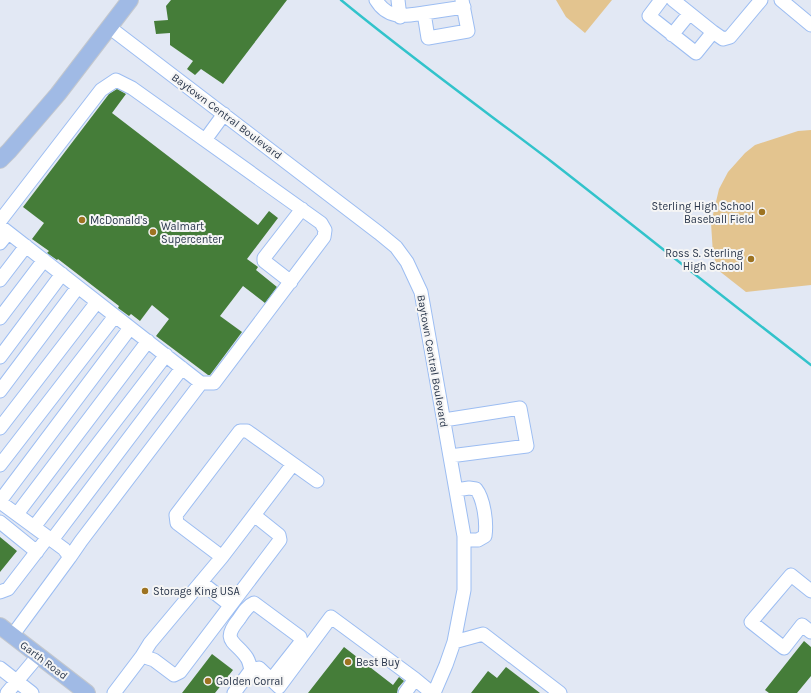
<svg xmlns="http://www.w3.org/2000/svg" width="811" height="693" viewBox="0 0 811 693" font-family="Karla,sans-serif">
<rect width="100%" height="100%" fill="#e2e8f4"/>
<!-- green -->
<path fill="#e3c48f" d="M556,0H612L585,33L566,17Z
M811,130V285L746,292L718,270L713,254L711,223L719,189L728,172L745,153L755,145L798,131Z"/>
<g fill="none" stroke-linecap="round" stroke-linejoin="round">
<!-- stream -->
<path stroke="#32c3cb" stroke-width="2.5" d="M341,0C409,56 481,108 552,162C638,229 724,298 811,365"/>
</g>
<!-- building -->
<path fill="#457d39" d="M171,0H287L223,84L201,69L195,75L187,69L193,61L170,45V33L156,34L154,21L168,20L166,6Z
M117,89L126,94L112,113L258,225L269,211L278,218L247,259L258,267L256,270L277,287L265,303L243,286L220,316L242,332L210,375H208L156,336L169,319L152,305L140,321L131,314L129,316L118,308L119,306L58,259L57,260L47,253L49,251L32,239L44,223L23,207L109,94Z
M0,537L17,551L0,572Z
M804,641L811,647V676L797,693H769L765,690Z
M344,647L393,685L399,677L404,681L398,688L397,693H308Z
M212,654L233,670L215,693H182Z
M506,667L540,693H471L488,671L497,678Z"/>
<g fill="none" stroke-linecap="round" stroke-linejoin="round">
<!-- minor casing -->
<g stroke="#9cbdf2" stroke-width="15">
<path id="minor" d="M376,0C388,20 405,16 424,13L428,38L468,31L462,0
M398,0L400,17
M661,0L649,16L696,53L713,32L673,0
M781,0L811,25
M424,13L464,7
M109,27L379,233L396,247L407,262L421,292L464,536V590L454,642L446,665L434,693
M713,32L723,39L730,37L761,0
M672,35L689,14
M205,140L224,114
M0,221L101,90L116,80L132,88L321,223L325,230L324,237L214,383H201
M0,226L201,383L81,541L70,557L64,549L0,502
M0,243L8,233
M0,280L26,246
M291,282L264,261V258L302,209
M0,318L44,260
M0,357L62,274
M0,391L78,287
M444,420L520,408L527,446L450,456
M0,428L97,302
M0,465L115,316
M456,490L469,488L476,489C484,499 487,523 485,536L478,540H464
M0,501L130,328
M17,514L148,341
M0,522L37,552
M34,527L166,355
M52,540L182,368
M222,557L177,523L176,515L240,431H247L317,481
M201,582L230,605
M811,591L791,575L751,622L784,648L802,625L811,632
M0,592L8,589L48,537
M12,636L70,557
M454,642L483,634L560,693
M142,656L154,660L174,675L180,672L280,540L279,535L254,515
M0,668L32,693
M251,670C250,666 249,661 247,658C236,641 220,642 239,619C243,613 247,606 254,603L300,637L301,642L271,680
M7,693L38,656
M114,693L142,656L150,643L222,557L293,464
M234,693L251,670L259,668L279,687L331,617L415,679L432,693
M405,693L415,679"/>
</g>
<!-- major casing -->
<g stroke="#c3c7cd" stroke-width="18">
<path id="major" d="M0,160L9,151L58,94L130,0
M0,626L87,693"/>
</g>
<!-- minor -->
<use href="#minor" stroke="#fff" stroke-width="13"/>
<!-- major -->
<use href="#major" stroke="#a0bae5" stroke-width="16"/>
</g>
<!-- markers -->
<g fill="#9d7321" stroke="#f5f5f5" stroke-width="1.5">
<circle cx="762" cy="212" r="4"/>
<circle cx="82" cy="220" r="4"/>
<circle cx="153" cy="232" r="4"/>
<circle cx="751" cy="259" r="4"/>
<circle cx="145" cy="591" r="4"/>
<circle cx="348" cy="662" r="4"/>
<circle cx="208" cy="681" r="4"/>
</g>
<g text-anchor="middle" stroke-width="4" stroke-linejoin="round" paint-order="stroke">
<!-- street labels -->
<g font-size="11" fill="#29364b" stroke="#f5f5f5">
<text transform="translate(227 116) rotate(37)" y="4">Baytown Central Boulevard</text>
<text transform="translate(433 361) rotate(80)" y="4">Baytown Central Boulevard</text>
<text transform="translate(44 660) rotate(37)" y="4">Garth Road</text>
</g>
<!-- poi labels -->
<g font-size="11" fill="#29364b" stroke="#f5f5f5" text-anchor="start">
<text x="754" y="210" text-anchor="end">Sterling High School<tspan x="754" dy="13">Baseball Field</tspan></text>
<text x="90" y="224">McDonald's</text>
<text x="161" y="230">Walmart<tspan x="161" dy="13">Supercenter</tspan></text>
<text x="743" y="257" text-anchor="end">Ross S. Sterling<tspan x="743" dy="13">High School</tspan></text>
<text x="153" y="595">Storage King USA</text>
<text x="356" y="666">Best Buy</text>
<text x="216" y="685">Golden Corral</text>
</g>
</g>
</svg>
